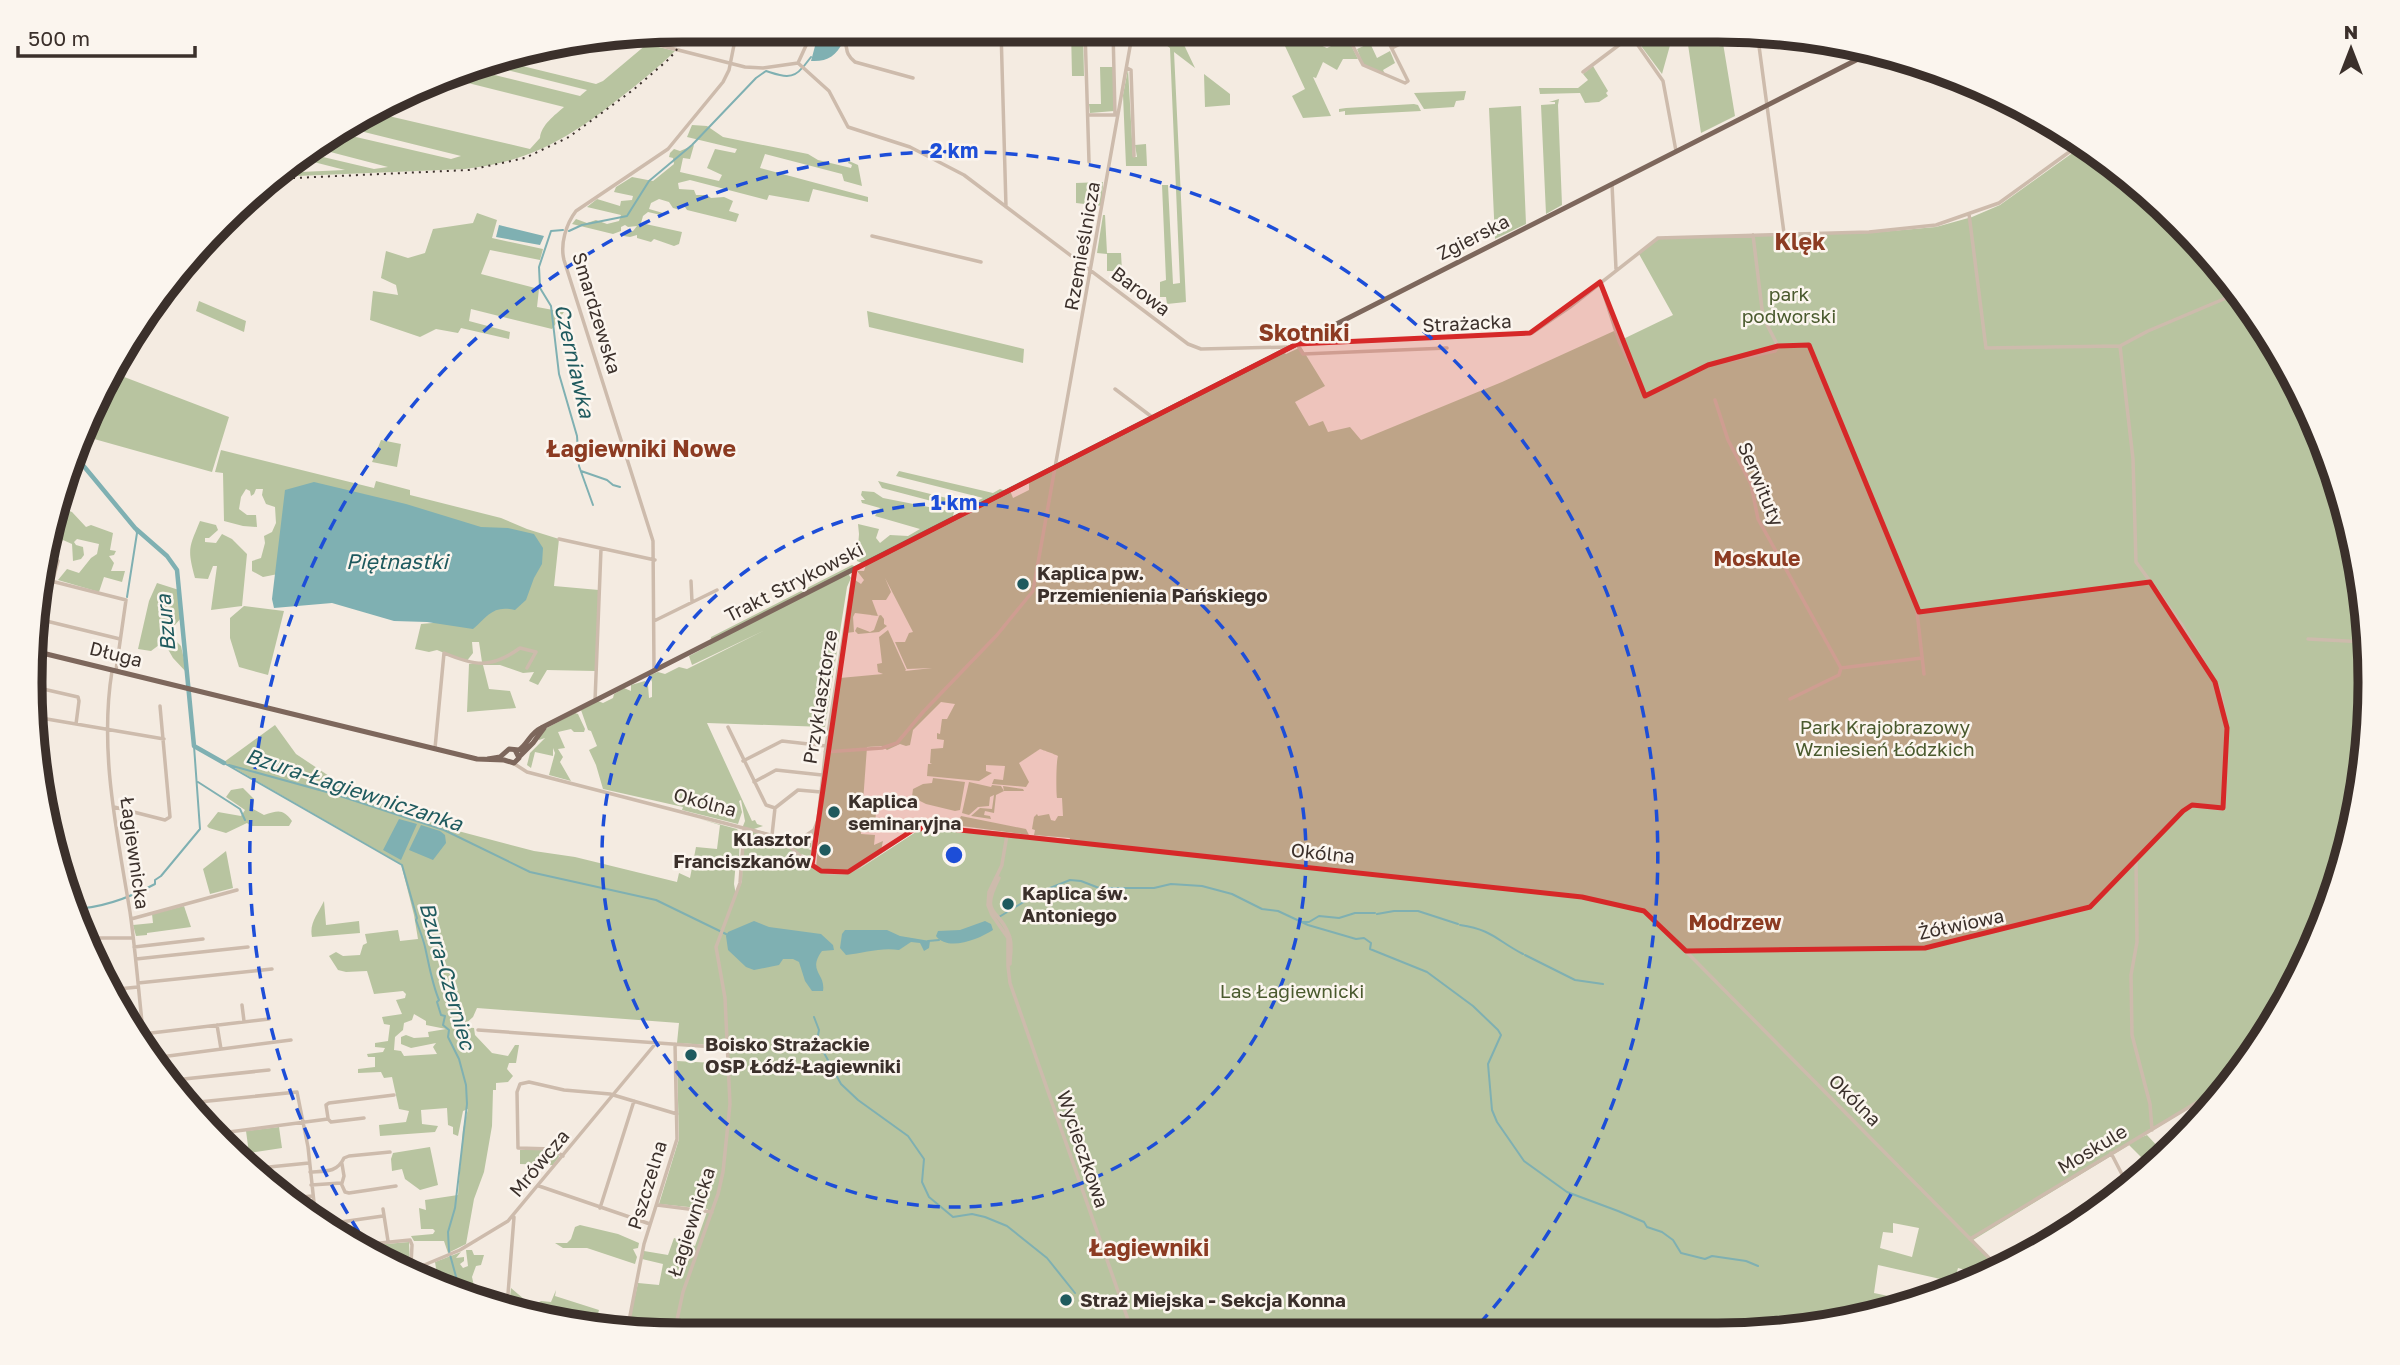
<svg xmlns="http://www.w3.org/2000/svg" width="2400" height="1365" viewBox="0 0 2400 1365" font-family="'Golos Text',sans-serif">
<rect width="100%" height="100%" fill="#f4ebe1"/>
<!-- green -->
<path fill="#b8c4a0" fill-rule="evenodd" d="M1071,30H1083L1084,76H1072Z
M1152,30H1177L1195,68L1174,52L1186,302L1167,304L1166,297H1160V282L1166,280L1162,185H1168L1173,284L1180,283L1170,48L1150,33Z
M1278,31H1295L1297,35L1327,48L1335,44L1329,32L1344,31L1358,59H1343L1337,70L1323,62L1316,78L1313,77L1331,116L1303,118L1292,96L1305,89Z
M1630,31H1674L1662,74Z
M1686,31H1721L1735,116L1701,133Z
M1370,43L1377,58L1390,51L1395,63L1383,70L1385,74L1363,64L1357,49Z
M647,44L675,51C658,68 640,82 621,97C571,137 530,162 465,169L273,177L278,173L345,170L298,158L306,153L374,169L388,167L315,148L343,134L451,159L461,156L352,129L380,114L530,149L540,138C541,125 555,115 564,107L448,78L466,68L580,96L587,90L479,63L498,60L596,84L603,81Z
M1593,66L1608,91L1606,93L1608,96L1599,102L1585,103L1580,93L1540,94L1539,88H1578L1588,80L1583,74Z
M1100,67H1113L1114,111L1090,113L1089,104H1101Z
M1128,69L1133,157H1137L1135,145L1146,144L1147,166H1126L1123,95Z
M1204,74L1230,94V105L1205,107Z
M1466,91L1464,100L1456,101L1454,107L1424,109L1414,93Z
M1559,99L1558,105L1562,205L1546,214L1541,105L1555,104V102H1549Z
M1414,104L1418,105L1421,111L1345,115V111L1339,112V109L1346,108Z
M1521,106L1526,224L1495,239L1489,108Z
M692,125L707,126L723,137L808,154L818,160L851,168L852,165L848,163L849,161L858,165L862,186L844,181L842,174L765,154L760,168L868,197V202L813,189L809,202L769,195L767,200L690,180L678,183L679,189L694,190L696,195H707L711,198L724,197L733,201L729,211L739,214L736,222L687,210L685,207L678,206L677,209L673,208L669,202L659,199L651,203L649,209L663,213L661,215L648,212L643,216L641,223L682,232L679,244L674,246L654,239L651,242L637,238V235L630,237L624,236L625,232L633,231L637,226L628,227L625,225L621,227V231L613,234L572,224L576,219L587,223L596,220L607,224L619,221L621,215L587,207L597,199L620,206L621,201L632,200L633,196L614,192L616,187L632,177L653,181L674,164L673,158L669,157L670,153L674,149L680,151L694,145L690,159L683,158L680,172L719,181L722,175L707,168L715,149L735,153L737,149L687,137Z
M2085,144L2179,221L2260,320L2320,432L2358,555L2370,682L2358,809L2321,932L2260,1045L2229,1084L2142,1137L2147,1135L2161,1150L2154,1152L2161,1158L2071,1227L2067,1222L2150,1166L2129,1145L1973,1240L2000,1268L1985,1275L1958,1268L1954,1282L1878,1265L1874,1293L1898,1298V1306L1761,1334H639L627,1331L638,1283L659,1285L663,1264L642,1259L644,1251L668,1255L674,1238L695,1246L708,1209L659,1204L679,1139L677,1061L714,1063L716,1060H726V1044L724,1046L677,1043L679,1023L477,1008L473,1017L462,1027L474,1028L475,1035L492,1053L508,1056L515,1045H519L516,1063H509L507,1069L513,1076L508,1082L496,1083V1090H493L492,1126L484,1172L474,1199L466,1244L448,1253L444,1241H414L411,1236L433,1234L435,1231L433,1229H421L419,1208L426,1210L425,1200L458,1195L463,1129L468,1109L463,1111L458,1136L453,1134V1127L448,1125L447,1108L421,1110L422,1124L438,1126L435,1132L380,1136L379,1125L406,1122L409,1111L399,1109L392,1077L384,1078L381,1072L358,1073V1069L375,1067V1057H368L367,1054L383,1052L385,1048L375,1047V1043L388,1041L390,1025L384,1024L382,1017L402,1014L396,1000L405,998L406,994L403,991L374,994L367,971L346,972L338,970L329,956L336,952L343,956L360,955L363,945L367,943L365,934L398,930L400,941L418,939L414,915L401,864L224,762L275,725L296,754L359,796L403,810L443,827L534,851L575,857L677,882L679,873L690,878L696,847L717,849L720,825L700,819L737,829L740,833L739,858L736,860L734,884L736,895L742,881L743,826L745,821L741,800L739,801L742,812L738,824L682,810L683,807L603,789L596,765L589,750L597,746L591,731L588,730L581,710L598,701L603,703L613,698L614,694L624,688L631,691V685L645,681L648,685L649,698L652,697V682L650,675L658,672L665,674L679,667L687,669L765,630L692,665L689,656L710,645L711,637L852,565L854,566L849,575L851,578L847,587L825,727L707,723L752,821L755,820L757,824L763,826L754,829L788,839L794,846L796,842L811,843V847L808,849L811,850V857L801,854L816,868L827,751L840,678L883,674L878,672L877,664L882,663L879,637L888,630L906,670L905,671L932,668L907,669L895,642H905L909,633L913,632L885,578L891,592L886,600H872L878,616L881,615L884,619V624L887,626L879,632L858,634L855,631L857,627L870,632L874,630L879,616L855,613L853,617L854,632L846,633L855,580L861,584L864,580L857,571H864L866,565L857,561L859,534L858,524L879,529L876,538L880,543L890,535L908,536L920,529L875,516L880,508L862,503L861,500H865L861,495L862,491L874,492L883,498L954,512L953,516L958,517L959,512L962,509L882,488L878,481L971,504L983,498L896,476L899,471L993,493L1000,489L1011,493L1013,498L1029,490V481L1283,352L1286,354L1301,347L1325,386L1295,402L1309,426L1323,421L1328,432L1350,427L1361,440L1502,382L1614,331L1619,341L1673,315L1639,254L1660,238L1868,233L1936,227L1972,217L2000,205ZM941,702L955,704L947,719H942L940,734L937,733V739L944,740L943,748L931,749L930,763L932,764H928L927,776L979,781L992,773L986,771V765L1005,766L1003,780L994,779L992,784L1026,787L1029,782L1019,763L1040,749C1043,750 1057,755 1058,756C1056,762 1056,792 1057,798H1062L1063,816H1058L1055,821L1051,820L1049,814L1038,816L1037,814L1034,817L1032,829L1035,830L1034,835L1070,838L1069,842L922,828L859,869L881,850L883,841L874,845L875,835L861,834V832H874L877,804L863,802L867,747L882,746L887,750L900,744L906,746L910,745L913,730ZM414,1014L426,1021V1025L446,1029L428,1032L429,1037L414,1038L406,1035L401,1037V1044L411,1048L436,1043L433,1047L437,1054L404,1056L401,1051L394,1050L395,1037L403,1030L404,1023L412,1020ZM1893,1223L1919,1228L1912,1257L1880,1248L1883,1232L1893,1233Z
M1103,182L1102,206L1076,203V183Z
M477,213L497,220L492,238L543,249L540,260L490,250L481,274L539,289L537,307L564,312L552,329L471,309L469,321L510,332L509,339L461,328L458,333L436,329L420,337L370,320L373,291L398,295L396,285L381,278L386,251L408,258L425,253L433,229L473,223Z
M1103,215H1105L1107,253H1121L1122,271H1107V254L1097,253Z
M199,301L246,321L244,332L196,311Z
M867,311L1024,349L1023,363L869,327Z
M119,375L229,417L212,472L87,437L107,392H111Z
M381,440L401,444L397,467L372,462Z
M221,450L374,488L376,481L410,490V495L501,518L527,529L559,539L554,586L599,590L595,671L547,670L538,685L529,681L534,672L523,673L500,665H483L489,689L510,691L516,708L467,712L469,664L482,662L479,642H472L473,653L466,662L437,650L429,652L415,649L421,624L443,622L278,574L263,577L252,571V561L261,558L265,543L264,536L272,532L276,523L275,507L266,504L262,495L263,489H256L254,494L251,496L250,491L246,489L241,497L239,509L247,515H256L257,527L243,526L224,521L223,473L215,472Z
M58,500L59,507L72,512L86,527L91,525L113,533L110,550L116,551L114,555L109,556L114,563L111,571H125L122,582L104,577L99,592L58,580L67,569L79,573L91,558L97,554L99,544L77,539L74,542L76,545L83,547L84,555L81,559L73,561L72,544L63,540L59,545H55L54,539H49L51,525H57L60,521L52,515Z
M200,521L216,525L218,530L209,538H205V542L216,543L222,534L232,539L247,554L242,606L211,610L217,566H213L208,579L195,578C187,548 189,548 200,521Z
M157,583L179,590L181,618L168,633L181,646L187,673L173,658L165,644L159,645L151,651L138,649L149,601Z
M244,606L284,611L268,675L239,667L230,638V618Z
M575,713L578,714L585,729L584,732H574L571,729L558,732L565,748L558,749L563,757L560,762L571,781L549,775L555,753L553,748V756L535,752L531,768L527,765L530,753L545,738L539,740V737L543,730Z
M933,778L965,782L960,810L955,811L926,804L912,797L913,789L923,784L932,783Z
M969,782L991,787L992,785L1001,786L1004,791L1003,786L1023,789L1024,791H1004L996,795L994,813L985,811L984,815L990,816L991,819L971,816L980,808L992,809L994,795L990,797L989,806L978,807L969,815L962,813Z
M243,788L254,799L253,809L264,815C279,810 283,809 292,821L289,826H251L247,823L226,833L209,828L207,826L218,812L241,816L245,810L226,797L231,790Z
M961,816L1026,829L1029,835L954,825V822H958Z
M226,851L233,888L210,894L203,869Z
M324,901L326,925L359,921L360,933L312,937C309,923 318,914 324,901Z
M184,906L191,927L147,933V935L136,936L133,925L153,923L152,914Z
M279,1127L282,1148L249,1153L246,1131Z
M430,1147L438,1185L420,1190L405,1179L402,1169L392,1171L391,1159L393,1153Z
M520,1150H552L558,1153L559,1157L553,1165L520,1164Z
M580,1225L618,1234L639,1243L638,1248L633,1249L637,1257L635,1264L587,1248H563L555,1243H567L571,1239L575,1227Z
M409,1242L410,1265L417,1273L362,1246Z
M466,1250H472L474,1255H484L481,1265L476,1266L472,1277L474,1286L478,1290L476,1301L429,1279V1275L437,1274L435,1262L461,1252L456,1258L464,1257V1261L460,1264L463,1268L468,1266Z
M511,1288L525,1300L536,1304L541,1301L551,1302L556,1290L555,1296L599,1310L595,1325L543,1314L539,1309L510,1297Z"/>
<!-- water -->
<path fill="#7fb0b2" d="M818,35L838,38L843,42C836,56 827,62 811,61Z
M499,225L544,236L540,245L496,237Z
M314,482L406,504L481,527L508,528L534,534L543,548L542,564L534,578L526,600L515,610C493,605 489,615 473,629L427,622L394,621L332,603L274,608L272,599L285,490Z
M399,819L417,824L401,860L383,850Z
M421,825L440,831L445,835L446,843L433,860L409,850Z
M754,921L769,927L821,934L833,945L834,950L822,951C807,971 826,974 823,991H812L805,981L799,962L793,959H783L779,965L754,970L746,967L728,950L726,936L728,932Z
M985,921L991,924L993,930C979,939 948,952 936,936L938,931L960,930Z
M845,930H887L900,936L930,941L929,948L924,951L920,943L911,942L899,950C881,947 864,953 846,955L840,948L842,934Z"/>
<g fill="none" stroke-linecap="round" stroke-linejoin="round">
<!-- stream -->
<path stroke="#7fb0b2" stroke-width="2" d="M804,66L811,57
M563,230L551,231L539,267L540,288L551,306L559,374L577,436L579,466L593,505
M569,231L582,225L627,216L649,181L692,145L756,78L766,71C779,75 792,81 802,68
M581,471L607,480L613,485L620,487
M127,597L137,533L135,528
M224,763L402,865L417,918L416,920C419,929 423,938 425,947C429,964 432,984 439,1000L437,1002L441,1015L445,1016L443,1025L449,1030L448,1037L459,1059L466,1085L467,1104L455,1208L448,1232L449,1251L461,1295
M229,765L334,794L444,830L530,872L656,900L728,935
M198,782L240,809L245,820
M73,909C103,908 129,898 155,884V880L161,876L200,829L194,746
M1377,914L1394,911H1418L1458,924
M999,917L1040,892L1070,880L1081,881L1099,888H1154L1171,884L1202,886L1232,894L1262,909L1278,911L1308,925L1356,939L1364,938L1371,943L1370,949L1427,972L1473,1006L1498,1030L1501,1035L1488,1064L1492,1110L1497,1122L1524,1161L1567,1192L1618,1211L1644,1222L1647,1227L1662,1232L1673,1240L1681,1253L1705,1259L1712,1256L1746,1261L1758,1266
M1301,922H1309L1319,916L1339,918L1355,913H1375
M1460,925C1493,930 1496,940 1523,954
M928,941L939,940
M1525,955L1575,980L1603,984
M814,1017L819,1030L817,1040L841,1084L858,1100L908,1136L924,1159L922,1182L929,1197L953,1217L972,1214L985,1217L1007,1226L1047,1258L1075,1293"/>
<!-- river -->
<path stroke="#7fb0b2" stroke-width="4.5" d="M77,458L135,528L167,556L177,570L194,746L224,763"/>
<!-- minor -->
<path stroke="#cdbbac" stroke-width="3.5" d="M1001,30L1006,207
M1085,30L1089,162
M1113,30L1115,115
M1345,31L1363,65L1405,83L1408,81L1383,31
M1628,31L1663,81L1676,151
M1757,31L1784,233
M836,35L841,30
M631,38L745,67L763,68L798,63L829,91L848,127L910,147L964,175L1188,344L1201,349L1288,347
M809,39C815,34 817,32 825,34C859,40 837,48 855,62L913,78
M1392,48L1426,31
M798,63L809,39V30
M1127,68L1131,70L1134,156
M1583,72L1631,36
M1088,115H1117
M1612,184L1616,269
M1969,214L1986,348L2120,346L2148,331L2238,293
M1753,235L1763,317L1778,346L1809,345L1916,603L1924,674
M872,236L981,262
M1600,282L1619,341L1645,396L1708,365L1775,351L1778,346
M1297,344L1303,354L1447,348
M1299,344L1532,333L1570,307L1658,238L1869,232L1936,225L1999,203L2083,142
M125,352H126
M1115,389L1152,417
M1715,400L1728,440L1751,484L1758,519L1841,668
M559,539L655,560
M43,579L126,600L116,670
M691,581L692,602
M1918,612L2150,582
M38,619L120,639
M42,620L58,561L46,558
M654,621L717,590
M2308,639L2366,642
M1841,668L1922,658
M112,671C99,751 117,832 130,912C136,954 139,998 144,1040
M654,671L653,541L564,260C560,244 566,224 576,211L668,149L723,82L729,70L737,30
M30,686L78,697L79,701L76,724
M1790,699L1839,675L1841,668
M595,701L601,549
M35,717L164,739
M728,727L766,805L775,808
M435,748L444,653C475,666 491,669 520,648L536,652L527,668
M825,752L882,748L897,743L924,711L997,635L1033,591L1133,30
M743,761L782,741L826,746
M513,763L527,772L778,837L815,868L828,873H843L857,868L912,831L930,826L1575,896L1639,909L1655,920L1999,1268
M754,782L776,770L822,775
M114,807L165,820L170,817L160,706
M772,835L775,808L798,790L821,792
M789,844L805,836L814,830
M2136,860L2137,942L2131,975L2132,1035L2150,1104L2152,1130
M1002,864L1007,835
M812,865L814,830L818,820L826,746L854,570
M1002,865L989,892L988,905L992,915L1008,938V966L1010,983L1133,1334
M999,878C979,917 999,907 1009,935C1013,944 1010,955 1010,964
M131,919L237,890
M89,938H132
M134,947L203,939
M1686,951L1925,948L2083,910L2093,905L2183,811L2193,806L2221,809L2224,807L2227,728L2220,691L2182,625L2136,562L2133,459L2120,346
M136,959L248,947
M138,983L272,969
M118,989L138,987
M242,1005L244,1021
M217,1025L221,1049
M478,1030L728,1048
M143,1034L269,1019
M153,1058L291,1040
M165,1081L269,1070
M189,1103L297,1092L308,1147L316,1221
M328,1118L326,1105L329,1103L394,1095
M221,1133L328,1119L331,1122L364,1118
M2111,1153L2127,1184
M563,1156L552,1149L518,1148L517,1092L520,1084L529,1082L564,1090L610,1094L677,1114
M259,1168L309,1163
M310,1172C325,1171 337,1173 344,1158L349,1156L390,1152
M342,1183L344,1176L342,1164
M311,1185L341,1183L345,1192L349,1193L396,1186
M539,1186L650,1224
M291,1198L312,1196
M657,1205L712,1212
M600,1208L634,1101
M383,1209L388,1241
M320,1225L383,1216
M1970,1239L2229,1083
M360,1245L410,1240L412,1245L411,1265L417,1268L418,1274
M417,1268L460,1250L508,1221L656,1043
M507,1307L514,1217
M627,1331L644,1244L677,1139L675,1044
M674,1334L683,1292L718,1194L723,1172L730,1104L725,998L716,947L740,883L744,830"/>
<!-- major -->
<path stroke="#7d675c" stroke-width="5" d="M34,651L477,759L504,760L514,763L519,758L515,750
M519,757L533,743L544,728
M488,759L500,757L509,749L519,750C528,744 530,733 541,728L1870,53"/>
<!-- rail -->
<path stroke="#3b302b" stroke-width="2" stroke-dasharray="2 5" stroke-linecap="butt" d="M272,179L469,170L525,158L569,137L633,90L669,59L693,30"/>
</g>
<!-- marked area -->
<path fill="#d62828" fill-opacity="0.2" stroke="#d62828" stroke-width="5" stroke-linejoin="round" d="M1600,282L1645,396L1708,365L1778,346L1809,345L1919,612L2150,582L2215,682L2227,728L2223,808L2192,805L2183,811L2090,907L1925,948L1686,951L1644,911L1582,897L932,827L913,830L848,872L821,871L812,865L855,569L1297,344L1530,333Z"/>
<!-- distance rings -->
<g fill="none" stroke="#1d4ed8" stroke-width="3.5" stroke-dasharray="12 9">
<circle cx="954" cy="855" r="352"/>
<path d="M370 1249A704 704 0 1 1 1473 1331"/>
</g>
<!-- markers -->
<g fill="#1f5a5e" stroke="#fbf5ee" stroke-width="2.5">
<circle cx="1023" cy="584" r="7"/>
<circle cx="834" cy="812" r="7"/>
<circle cx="825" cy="850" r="7"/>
<circle cx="1008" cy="904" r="7"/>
<circle cx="691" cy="1055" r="7"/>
<circle cx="1066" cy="1300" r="7"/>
</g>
<g text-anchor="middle" stroke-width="5" stroke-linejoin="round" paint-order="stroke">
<!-- street labels -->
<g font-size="19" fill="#3b302b" stroke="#fbf5ee">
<text transform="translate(1473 237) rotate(-27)" y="7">Zgierska</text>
<text transform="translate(1082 246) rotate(-80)" y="7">Rzemieślnicza</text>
<text transform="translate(1141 291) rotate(37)" y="7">Barowa</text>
<text transform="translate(597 313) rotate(73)" y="7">Smardzewska</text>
<text transform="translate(1467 323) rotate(-3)" y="7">Strażacka</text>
<text transform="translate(1761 484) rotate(67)" y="7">Serwituty</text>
<text transform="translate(794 582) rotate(-27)" y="7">Trakt Strykowski</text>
<text transform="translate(116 654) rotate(14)" y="7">Długa</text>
<text transform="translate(820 697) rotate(-81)" y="7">Przyklasztorze</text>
<text transform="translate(705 802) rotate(15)" y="7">Okólna</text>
<text transform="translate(135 853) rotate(82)" y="7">Łagiewnicka</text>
<text transform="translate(1323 853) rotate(6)" y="7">Okólna</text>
<text transform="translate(1961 924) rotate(-12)" y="7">Żółwiowa</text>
<text transform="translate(1855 1100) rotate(45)" y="7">Okólna</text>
<text transform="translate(1083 1149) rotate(71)" y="7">Wycieczkowa</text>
<text transform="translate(2092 1149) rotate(-31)" y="7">Moskule</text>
<text transform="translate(539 1163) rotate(-50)" y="7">Mrówcza</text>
<text transform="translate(647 1185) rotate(-73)" y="7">Pszczelna</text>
<text transform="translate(691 1222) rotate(-72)" y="7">Łagiewnicka</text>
</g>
<!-- park labels -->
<g font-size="19" fill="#4a5a2e" stroke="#fbf5ee">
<text x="1789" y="301">park<tspan x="1789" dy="22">podworski</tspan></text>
<text x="1885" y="734">Park Krajobrazowy<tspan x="1885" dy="22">Wzniesień Łódzkich</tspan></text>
<text x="1292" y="998">Las Łagiewnicki</text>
</g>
<!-- poi labels -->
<g font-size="19" font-weight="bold" fill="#3b302b" stroke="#fbf5ee" text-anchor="start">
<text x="1037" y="580">Kaplica pw.<tspan x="1037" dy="22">Przemienienia Pańskiego</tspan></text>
<text x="848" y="808">Kaplica<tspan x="848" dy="22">seminaryjna</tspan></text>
<text x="811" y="846" text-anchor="end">Klasztor<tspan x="811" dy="22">Franciszkanów</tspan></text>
<text x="1022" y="900">Kaplica św.<tspan x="1022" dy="22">Antoniego</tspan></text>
<text x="705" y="1051">Boisko Strażackie<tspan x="705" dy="22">OSP Łódź-Łagiewniki</tspan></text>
<text x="1080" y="1307">Straż Miejska - Sekcja Konna</text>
</g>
<!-- water labels -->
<g font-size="21" font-style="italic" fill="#1f5a5e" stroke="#fbf5ee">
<text transform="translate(574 361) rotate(77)" y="7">Czerniawka</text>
<text x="397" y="569">Piętnastki</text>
<text transform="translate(166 623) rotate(-95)" y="7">Bzura</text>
<text transform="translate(354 790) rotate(18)" y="7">Bzura-Łagiewniczanka</text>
<text transform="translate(447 976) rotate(74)" y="7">Bzura-Czerniec</text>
</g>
<!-- neighbourhood labels -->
<g font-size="21" font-weight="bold" fill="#8c3b22" stroke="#fbf5ee">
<text x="1757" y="566">Moskule</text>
<text x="1735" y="930">Modrzew</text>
</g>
<!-- quarter labels -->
<g font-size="23" font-weight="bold" fill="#8c3b22" stroke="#fbf5ee">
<text x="1800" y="250">Klęk</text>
<text x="1304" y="341">Skotniki</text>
<text x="641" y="457">Łagiewniki Nowe</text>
<text x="1149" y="1256">Łagiewniki</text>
</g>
</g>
<!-- crop -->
<path d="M0 0H2400V1365H0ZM682 42H1718A640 640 0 0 1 2358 682V683A640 640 0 0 1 1718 1323H682A640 640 0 0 1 42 683V682A640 640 0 0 1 682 42Z" fill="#fbf5ee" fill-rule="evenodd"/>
<path fill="none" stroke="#3b302b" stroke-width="9" d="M682 42H1718A640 640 0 0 1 2358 682V683A640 640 0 0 1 1718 1323H682A640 640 0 0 1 42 683V682A640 640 0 0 1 682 42Z"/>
<circle cx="954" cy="855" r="10" fill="#1d4ed8" stroke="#fbf5ee" stroke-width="3.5"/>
<g font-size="21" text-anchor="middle" font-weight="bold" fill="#1d4ed8" stroke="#fbf5ee" stroke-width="5" stroke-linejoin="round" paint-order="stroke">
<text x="954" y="158">2 km</text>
<text x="954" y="510">1 km</text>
</g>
<!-- north arrow -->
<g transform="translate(2351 49)" stroke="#fbf5ee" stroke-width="5" paint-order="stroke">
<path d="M0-5L12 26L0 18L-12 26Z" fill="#3b302b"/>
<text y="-10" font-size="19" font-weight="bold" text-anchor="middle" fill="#3b302b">N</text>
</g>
<!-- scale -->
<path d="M18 46v10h177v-10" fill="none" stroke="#3b302b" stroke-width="3.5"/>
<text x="28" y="46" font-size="21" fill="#3b302b" stroke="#fbf5ee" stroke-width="5" paint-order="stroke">500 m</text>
</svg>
